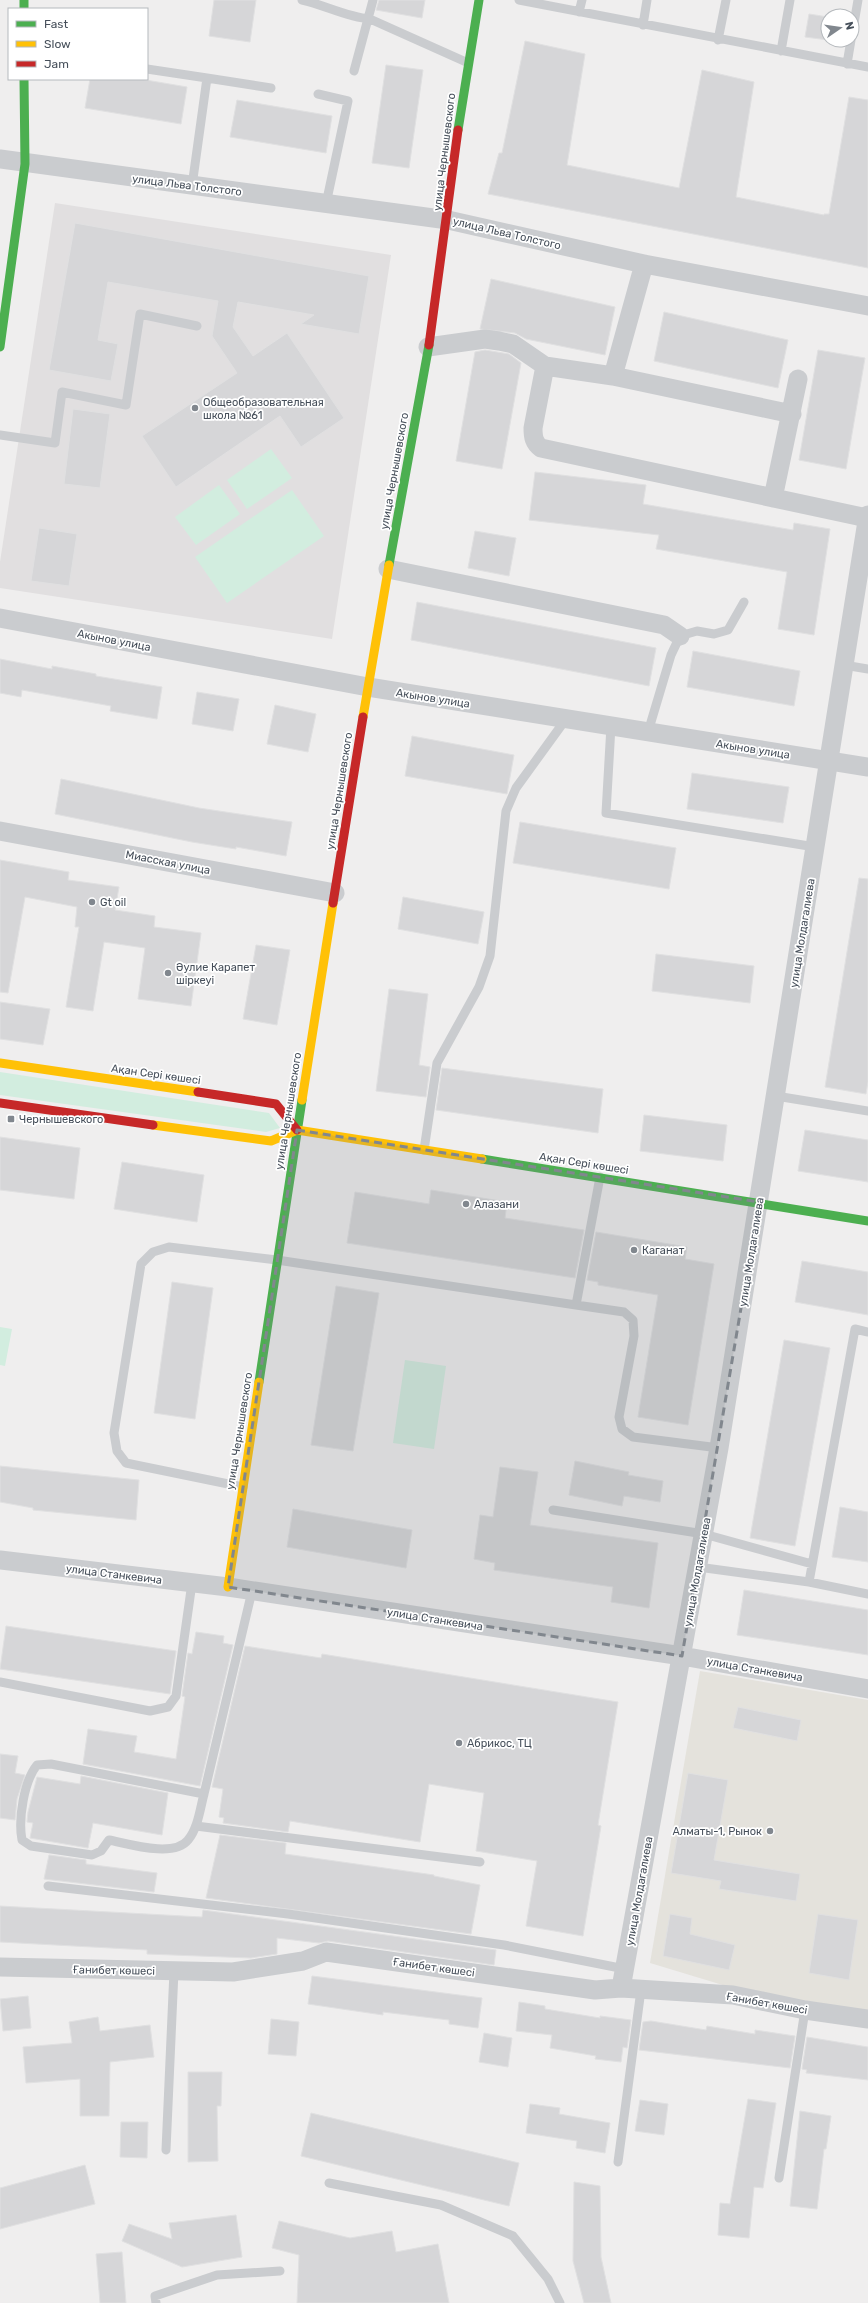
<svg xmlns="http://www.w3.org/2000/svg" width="868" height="2303" viewBox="0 0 868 2303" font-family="Rubik,sans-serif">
<rect width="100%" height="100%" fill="#efeeee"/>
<!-- commercial -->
<path fill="#e4e2dc" d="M700,1671L868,1700V2021L805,2010L650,1963Z"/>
<!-- education -->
<path fill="#e1dfe0" d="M55,203L391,255L332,639L0,588V562Z"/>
<!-- green -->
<path fill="#d2eddf" d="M271,449L292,478L247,509L227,480Z
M219,485L240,514L196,545L175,517Z
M292,490L324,536L227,603L195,557Z
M0,1072L269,1113L280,1128L266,1132L0,1095Z
M0,1327L12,1329L5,1366L0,1365Z
M405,1360L446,1366L434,1449L393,1443Z"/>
<!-- building -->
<path fill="#d6d6d8" stroke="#e0e0e1" d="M214,0H256L250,42L209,36Z
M379,0H425L422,18L376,10Z
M809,14L828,17V40L805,37Z
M525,41L585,54L567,165L679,188L702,70L754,82L736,197L824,215V214H829L849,97L868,100V268L488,194L499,153H502Z
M386,65L423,70L409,168L372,163Z
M90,79H140L187,87L181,124L85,108Z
M237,100L332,116L326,153L230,137Z
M75,223L369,276L359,334L301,324L314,315L238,302L233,327L253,356L287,333L344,418L301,447L280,416L176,487L142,436L237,373L212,336L218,301L108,282L98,340L118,344L111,381L49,370Z
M491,279L615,307L605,355L526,339L515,333L480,329Z
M664,312L788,340L778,388L654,361Z
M485,350L509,354L521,363L502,469L456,461L475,352Z
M818,350L865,358L846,469L799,460Z
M73,409L110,414L100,488L64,484Z
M535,472L646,485L643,504L793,530L794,523L830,529L814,635L778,629L787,572L656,549L659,535L529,520Z
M39,528L77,534L69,586L31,581Z
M475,531L516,538L509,576L468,568Z
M417,602L656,648L649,686L411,640Z
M693,651L800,671L794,706L687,687Z
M0,659L52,669V666L96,674V676L162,687L157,719L110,711L111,706L22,690L21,697L0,693Z
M197,692L239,699L233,731L192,724Z
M275,705L316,714L308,752L267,744Z
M412,736L514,755L507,794L405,776Z
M692,773L789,787L783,823L687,809Z
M61,779L199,808L292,822L286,856L236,847V849L192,842L55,814Z
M520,822L676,848L669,889L513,863Z
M0,860L69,872L68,880L119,887L115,910L155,916L154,927L201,933L191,1006L138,999L145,948L104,942L93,1011L66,1007L79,927H75L77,907L25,897L8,993L0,992Z
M859,878L868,879V1082L866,1094L825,1087Z
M403,897L484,912L478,944L398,929Z
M256,945L290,950L277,1025L243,1019Z
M656,954L754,966L750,1003L652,991Z
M389,989L428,994L419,1065L430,1067L426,1097L376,1091Z
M0,1002L50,1009L43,1045L0,1039Z
M442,1068L603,1089L598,1133L436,1110Z
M644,1115L727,1125L723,1161L640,1151Z
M805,1130L868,1140V1182L798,1171Z
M0,1137L80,1148L74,1199L0,1190Z
M122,1162L204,1175L197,1222L114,1209Z
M431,1190L507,1202L505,1218L584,1230L575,1278L347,1243L355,1192L429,1204Z
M596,1232L687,1247L685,1259L714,1264L688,1425L638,1417L658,1295L598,1285V1282L587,1280Z
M802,1261L868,1272V1315L795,1302Z
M172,1282L213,1288L195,1419L154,1413Z
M336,1286L379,1293L353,1451L311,1445Z
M784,1340L830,1348L795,1546L750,1538Z
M575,1461L629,1472L628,1475L663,1481L660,1502L624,1496L622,1506L569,1495Z
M0,1466L139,1480L136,1520L33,1510V1508L0,1502Z
M500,1467L538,1472L530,1525L658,1543L649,1608L611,1602L613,1587L494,1570L495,1563L474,1559L480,1515L493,1517Z
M840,1507L868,1512V1562L832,1557Z
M293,1509L412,1530L406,1568L287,1547Z
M744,1590L868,1610V1655L737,1635Z
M6,1626L176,1651L170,1694L0,1669Z
M196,1632L224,1636L223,1643L233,1645L200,1786L83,1764L88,1729L137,1736L134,1752L176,1759L185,1697L182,1696L188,1653L192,1654Z
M245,1646L321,1658L322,1654L618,1702L598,1825L601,1826L583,1936L526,1926L537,1861L476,1851L484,1793L429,1784L420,1842L290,1821L288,1832L223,1823L224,1818L219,1817L223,1789L212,1787Z
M738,1707L801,1720L797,1741L733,1728Z
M0,1754L18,1756L15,1773L25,1775L17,1799L15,1820L0,1818Z
M688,1773L728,1780L714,1860L800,1874L796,1901L719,1889L721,1881L671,1873Z
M81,1776L168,1793L162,1835L93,1823L88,1848L30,1838L33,1823L27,1822L28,1812L37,1777L80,1784Z
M220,1835L286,1843L285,1854L434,1875V1876L480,1885L471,1934L206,1898Z
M49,1855L86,1860V1864L157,1873L154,1892L44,1879Z
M0,1906L202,1917L203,1910L496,1950L494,1965L328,1941L319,1943L277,1938V1954L251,1958L147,1954V1950L0,1942Z
M670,1914L692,1918L690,1934L735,1945L729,1970L663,1956Z
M818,1914L858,1920L849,1980L809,1973Z
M312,1976L482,1998L478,2028L449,2024V2020L383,2012V2015L308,2004Z
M28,1996L31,2028L3,2031L0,1999Z
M519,2002L545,2006V2009L600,2018V2016L631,2020L627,2048L623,2047L621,2062L595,2059L596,2056L550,2048L552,2035L516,2031Z
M98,2017L100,2031L150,2025L154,2057L110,2062L109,2116H80V2079L26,2083L23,2047L72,2043L69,2022Z
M271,2019L299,2022L296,2056L268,2054Z
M651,2021L706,2030L707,2026L755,2034V2030L795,2036L790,2068L639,2050L643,2022Z
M484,2033L512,2038L508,2067L479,2062Z
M807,2037L868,2047V2080L806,2073L807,2070L802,2069Z
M188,2072H222L221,2106H217L218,2161L188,2162Z
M748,2099L776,2103L763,2188L754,2187L749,2238L718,2235L720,2203L730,2204Z
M640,2100L668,2104L664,2135L635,2131Z
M530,2104L560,2108L559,2114L610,2123L605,2153L576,2148L577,2141L526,2133Z
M800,2111L831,2116L826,2149H824L817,2209L790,2206Z
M311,2113L519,2163L509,2206L301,2156Z
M121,2122H148L147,2158L120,2157Z
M85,2165L95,2204L0,2229V2188Z
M574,2182L600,2186L601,2257L611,2303H584L573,2261Z
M236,2215L242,2257L182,2267L122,2241L129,2224L172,2239L169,2223Z
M279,2221L350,2238L392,2231L396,2252L438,2244L449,2303H297L299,2255L272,2248Z
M122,2252L126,2303H100L96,2254Z"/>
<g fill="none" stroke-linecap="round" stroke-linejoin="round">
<!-- lane -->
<path stroke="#cacccf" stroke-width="9" d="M302,0C325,5 346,17 370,19L466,62
M519,0L868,67
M579,12L582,0
M643,25L647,0
M852,35L858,0
M718,40L726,0
M781,51L790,0
M847,64L851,40
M147,69L207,78L192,186
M354,71L373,0
M207,78L271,88
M318,94L348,101L326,204
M0,435L55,443L62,392L126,405L140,314L197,326
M844,665L868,669
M611,726L606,813L815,847
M648,732L671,655L680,636L697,631L714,634L728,630L744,602
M776,1096L868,1111
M424,1150L437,1063L479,987L490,956L506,811L516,788L566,719
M576,1305L624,1312L633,1320L634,1336L619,1417L622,1429L633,1437L719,1448
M243,1487L126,1463L117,1451L114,1433L141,1264L153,1252L169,1247L277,1260L576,1305L600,1177
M553,1510L704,1534L812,1564
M698,1567L809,1582L868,1594
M809,1582L855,1329L868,1332
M0,1682L150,1711L168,1707L176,1696L192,1583
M204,1794L51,1764L37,1765C24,1781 18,1819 22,1840L31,1846L92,1855L101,1851L109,1840C129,1844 174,1858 188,1840C198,1828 200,1809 204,1794L252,1591
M196,1826L480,1862
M48,1886L288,1914L504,1945L625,1969
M166,2150L174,1971
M618,2162L641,1990
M779,2178L805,2010
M329,2183L441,2205L513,2236L548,2279L560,2303
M156,2303L155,2296L217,2275L280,2271"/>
<!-- street -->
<path stroke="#cacccf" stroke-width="19" d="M0,159L448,220L644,264L868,306
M428,347L485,339L499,341L513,344L545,366L613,376L792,414
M545,366L533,428C533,437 534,443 541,448L867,518
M613,376L644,264
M773,498L798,379
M388,569L664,625L680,636
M0,618L368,687L868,767
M0,831L335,893
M0,1560L228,1587L682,1656L868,1689
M0,1967L233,1972L303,1961L326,1952L595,1990L621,1988L733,1995L805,2010L868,2019
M621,1988L719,1448L868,515"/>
<!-- fast -->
<path stroke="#4caf50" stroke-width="9" d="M24,0V9
M458,130L479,0
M0,347L25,164L24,79
M389,565L429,345
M482,1159L868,1221
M259,1382L302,1100"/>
<!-- slow -->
<path stroke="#ffc107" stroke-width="9" d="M363,717L389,565
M0,1063L198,1092
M302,1100L333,903
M153,1125L271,1141L297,1130L482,1159
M228,1587L259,1382"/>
<!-- jam -->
<path stroke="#c62828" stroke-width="9" d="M429,345L458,130
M333,903L363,717
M198,1092L276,1104L297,1130
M0,1103L153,1125"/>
</g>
<!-- marked area -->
<path fill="#81878e" fill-opacity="0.2" stroke="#81878e" stroke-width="3" stroke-dasharray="8 5" stroke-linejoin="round" d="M297,1130L759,1202L682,1656L228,1587Z"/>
<!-- markers -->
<g fill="#81878e" stroke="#fff" stroke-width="1.5">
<circle cx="195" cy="408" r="4"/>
<circle cx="92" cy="902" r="4"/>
<circle cx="168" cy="973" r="4"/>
<rect x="7" y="1115" width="8" height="8" rx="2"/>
<circle cx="466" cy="1204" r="4"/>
<circle cx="634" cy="1250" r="4"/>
<circle cx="459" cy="1743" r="4"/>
<circle cx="770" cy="1831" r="4"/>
</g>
<g text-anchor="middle" stroke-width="3.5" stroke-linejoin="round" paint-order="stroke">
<!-- street labels -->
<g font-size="11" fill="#464f5a" stroke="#fff">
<text transform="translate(444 152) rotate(-83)" y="4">улица Чернышевского</text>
<text transform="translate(187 185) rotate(7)" y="4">улица Льва Толстого</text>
<text transform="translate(507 233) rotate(13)" y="4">улица Льва Толстого</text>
<text transform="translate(394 471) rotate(-80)" y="4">улица Чернышевского</text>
<text transform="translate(114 640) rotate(11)" y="4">Акынов улица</text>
<text transform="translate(433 698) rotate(9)" y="4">Акынов улица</text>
<text transform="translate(753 749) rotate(9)" y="4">Акынов улица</text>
<text transform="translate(339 791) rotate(-81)" y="4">улица Чернышевского</text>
<text transform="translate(168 862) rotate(11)" y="4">Миасская улица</text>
<text transform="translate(802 933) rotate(-81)" y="4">улица Молдагалиева</text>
<text transform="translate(156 1074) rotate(8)" y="4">Ақан Сері көшесі</text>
<text transform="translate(288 1111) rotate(-81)" y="4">улица Чернышевского</text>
<text transform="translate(584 1163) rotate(9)" y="4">Ақан Сері көшесі</text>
<text transform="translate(751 1252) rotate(-81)" y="4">улица Молдагалиева</text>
<text transform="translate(239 1431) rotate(-81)" y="4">улица Чернышевского</text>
<text transform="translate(697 1572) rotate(-80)" y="4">улица Молдагалиева</text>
<text transform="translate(114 1574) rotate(7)" y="4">улица Станкевича</text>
<text transform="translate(435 1619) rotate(9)" y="4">улица Станкевича</text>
<text transform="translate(755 1669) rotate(10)" y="4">улица Станкевича</text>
<text transform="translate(639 1891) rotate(-80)" y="4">улица Молдагалиева</text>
<text transform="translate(434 1967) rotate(8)" y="4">Ғанибет көшесі</text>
<text transform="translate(114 1970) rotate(1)" y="4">Ғанибет көшесі</text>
<text transform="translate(767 2003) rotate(10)" y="4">Ғанибет көшесі</text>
</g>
<!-- poi labels -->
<g font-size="11" fill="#464f5a" stroke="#fff" text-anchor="start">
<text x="203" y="406">Общеобразовательная<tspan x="203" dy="13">школа №61</tspan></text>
<text x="100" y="906">Gt oil</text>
<text x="176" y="971">Әулие Карапет<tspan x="176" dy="13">шіркеуі</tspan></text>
<text x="19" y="1123">Чернышевского</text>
<text x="474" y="1208">Алазани</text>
<text x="642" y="1254">Каганат</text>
<text x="467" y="1747">Абрикос, ТЦ</text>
<text x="762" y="1835" text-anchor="end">Алматы-1, Рынок</text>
</g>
</g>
<!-- legend -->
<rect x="8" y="8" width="140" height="72" fill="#ffffff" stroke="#b5b9bd"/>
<rect x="16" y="21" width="20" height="6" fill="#4caf50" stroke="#b5b9bd"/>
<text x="44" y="28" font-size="12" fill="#464f5a">Fast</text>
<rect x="16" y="41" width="20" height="6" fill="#ffc107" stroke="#b5b9bd"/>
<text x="44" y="48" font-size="12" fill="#464f5a">Slow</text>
<rect x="16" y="61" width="20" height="6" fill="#c62828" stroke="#b5b9bd"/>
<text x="44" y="68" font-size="12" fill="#464f5a">Jam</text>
<!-- north arrow -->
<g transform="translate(840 28) rotate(77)"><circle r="19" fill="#ffffff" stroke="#b5b9bd"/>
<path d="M0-3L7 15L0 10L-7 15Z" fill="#81878e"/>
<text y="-6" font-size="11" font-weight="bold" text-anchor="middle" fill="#464f5a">N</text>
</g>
</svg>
